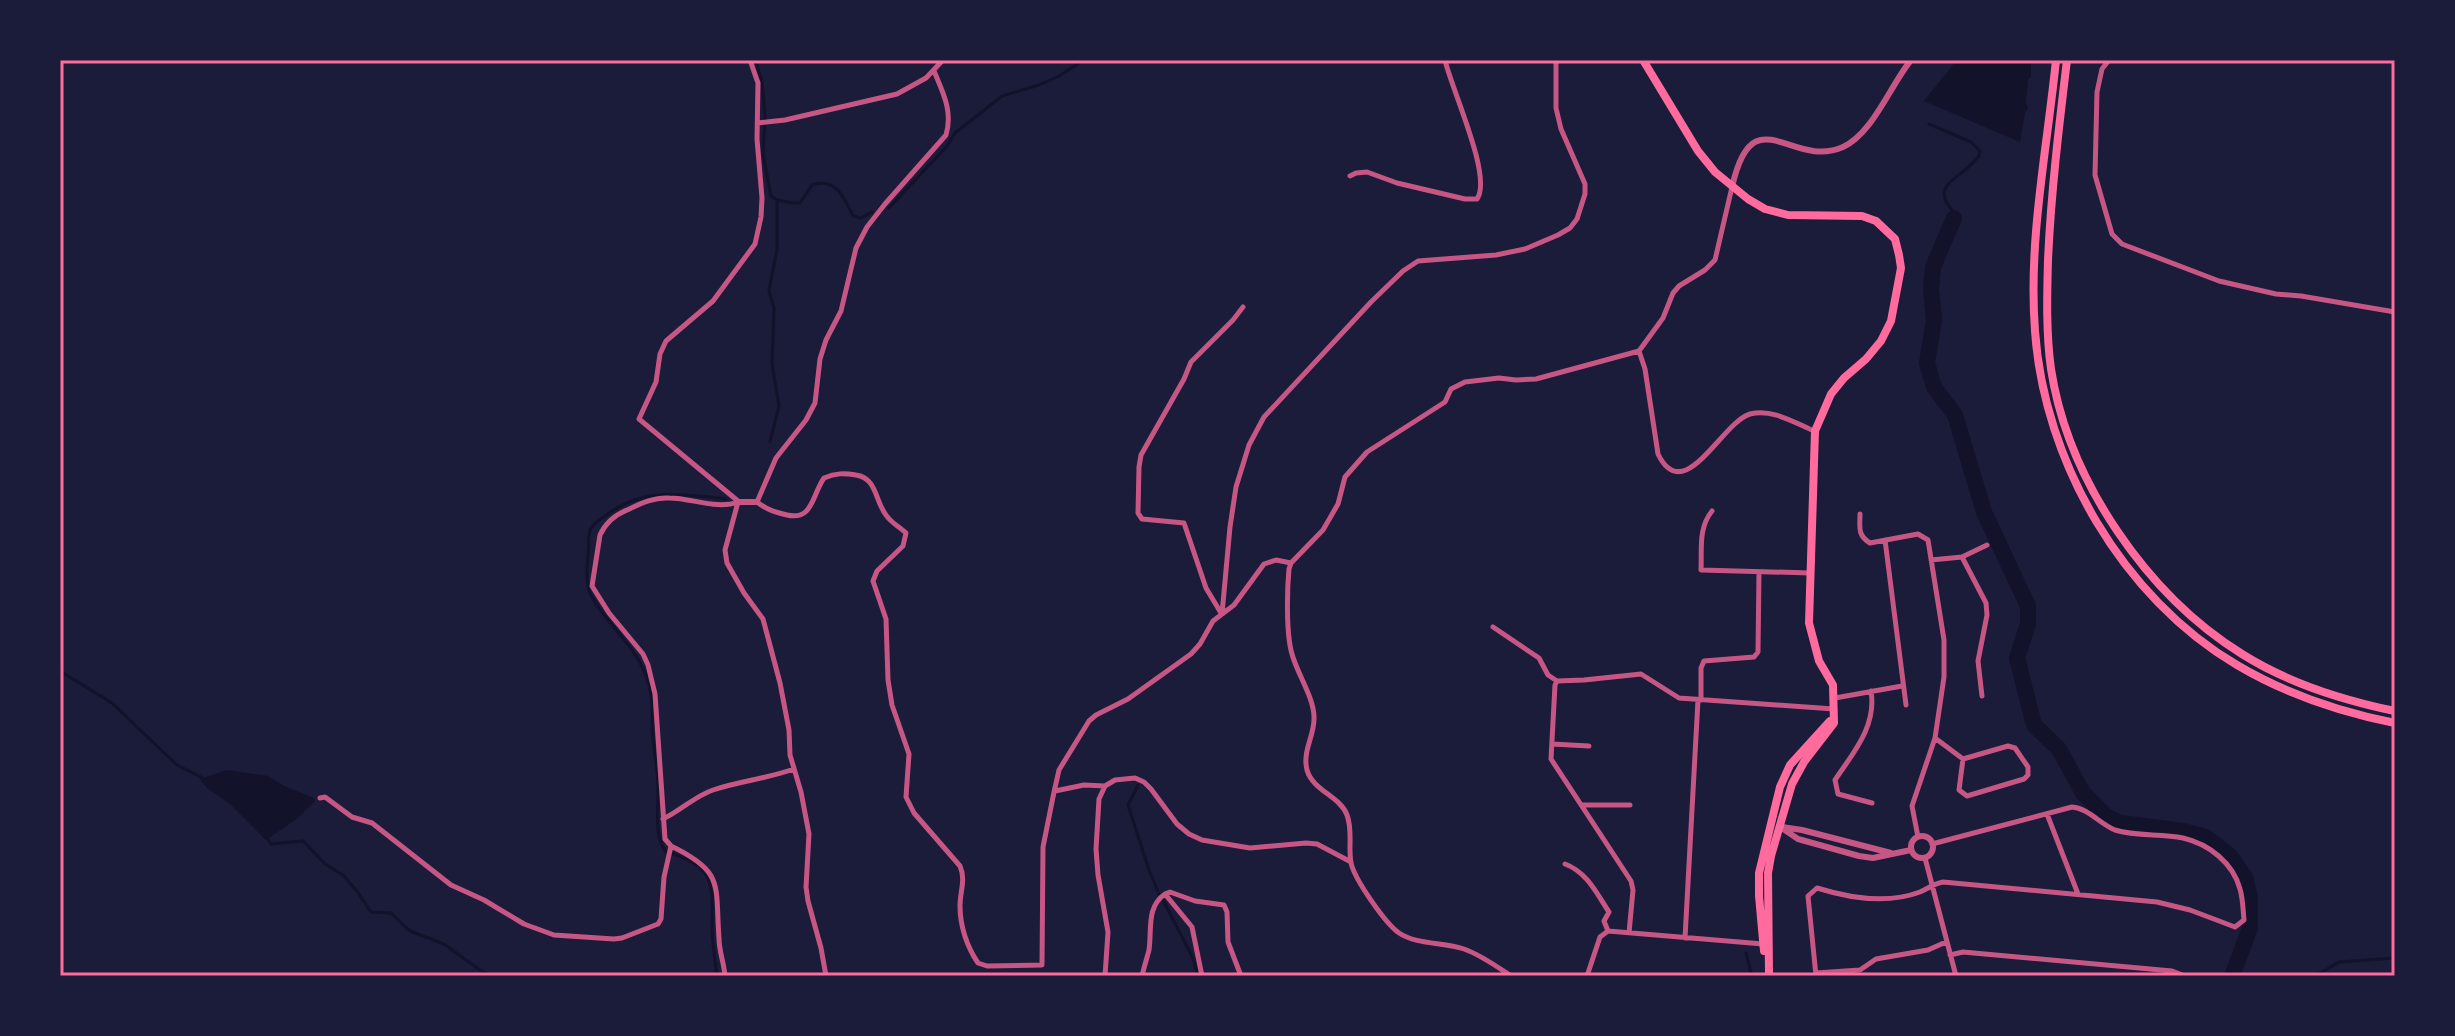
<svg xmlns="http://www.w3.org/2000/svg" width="2455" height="1036" viewBox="0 0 2455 1036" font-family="Rubik,sans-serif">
<rect width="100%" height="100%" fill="#1b1b3a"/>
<!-- water -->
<path fill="#12122b" d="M1957,60H2031V77L2028,79L2026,102L2028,109L2025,112L2020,142L1924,101Z
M227,770L268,776L284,786L314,798L315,801L298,818L266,840L230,804L207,788L200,779Z"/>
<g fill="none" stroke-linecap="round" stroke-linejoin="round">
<!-- stream -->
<path stroke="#12122b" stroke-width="3" d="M755,60L762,81L765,118L763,154L771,196L777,200V249L769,291L774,308L772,364L779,406L770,442
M1929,124L1971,142L1980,151L1979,156C1975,161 1970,166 1965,170C1950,182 1934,190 1952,210
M778,200L792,203H800L812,185C837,177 844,198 853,216L861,218L872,212
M889,208L948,145L955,133L1002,96L1039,85L1059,76L1084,60
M60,671L112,703L177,765L203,778
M1138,785L1128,805L1149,870L1159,894
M266,836L271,844L303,841L325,864L343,875L356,890L371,912L391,913L410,931L444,944L480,970L493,976
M1163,900L1193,958L1198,976
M1746,953L1752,976
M717,976C715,961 713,946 712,931C712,885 718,866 666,852C653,835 659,807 658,787C658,770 654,754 653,738C651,724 653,709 651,695C645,652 612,632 592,597C585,585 587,568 588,555C589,548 588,537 590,530C593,523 602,518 608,514C644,487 684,494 726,499
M2315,976L2339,962L2395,958"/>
<!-- river -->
<path stroke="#12122b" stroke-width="16" d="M1954,218L1933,267L1931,289L1934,320L1927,363L1934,387L1955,415L1984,512L2028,606V624L2017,658L2034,725L2059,749L2083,793L2106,816L2120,823L2183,831L2206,837L2230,856L2245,877L2250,898V928L2232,976"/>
<!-- minor -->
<path stroke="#c65784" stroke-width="5" d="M2109,60L2102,69L2097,92L2095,175L2112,234L2122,244L2219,281L2276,294L2301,296L2395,312
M934,71C943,93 953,111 946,135L885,204L867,227L856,248L841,311L826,340L820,359L815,403L806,420L776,458L757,502C767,510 775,512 787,515C813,521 812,495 824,478C836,473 844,473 856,475C877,478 875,501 886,515C891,523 900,527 906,533L903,546L877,571L873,581L886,619L888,680L892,705L909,754L906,797L914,813L960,866C966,880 960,891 960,906C960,926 967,947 978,963L987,966L1042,965L1043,847L1054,792L1059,770L1089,721L1096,715L1128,699L1191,654L1200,644L1213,621L1234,605L1264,564L1276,560L1291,563
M758,123L785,120L897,94L926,78L943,60
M1350,176L1356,173L1367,172L1397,183L1465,199H1477C1493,177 1451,88 1445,60
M1639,351L1645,369L1658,454C1684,508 1722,422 1750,414C1772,408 1795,423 1814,431
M738,501L639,419L656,382L660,354L666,341L713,301L755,244L761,217L762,198L757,139L758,83L750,60
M738,502L725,550L727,563L744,593L763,619L780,683L789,730L790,755L801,792L809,834L806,887L808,901L821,948L826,976
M1712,511C1698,528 1702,550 1701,570L1810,573
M1860,514C1860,527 1857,535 1870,543L1918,534L1928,540L1944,640V677L1935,738L1912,806L1918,837
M1885,540L1906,705
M1962,557L1986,603L1987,615L1978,661L1982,696
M1931,560L1962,557L1987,545
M1221,613L1206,588L1184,523L1142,519L1138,513L1139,467L1141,455L1184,379L1191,362L1233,320L1243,307
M1222,614L1230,527L1236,487L1249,445L1264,417L1371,302L1403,271L1418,261L1496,255L1525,249L1558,235L1570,228L1577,219L1585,194V184L1561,129L1556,108V60
M1493,627L1539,658L1548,675L1557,681
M1871,691C1877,726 1853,753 1835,780L1838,794L1872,803
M1835,698L1902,686
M1701,700V668L1704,661L1754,657L1758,652L1759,573
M1935,738L1963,759L2008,746L2015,748L2028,767V775L2024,779L1967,796L1959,790L1963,759
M1552,744L1589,746
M1055,791L1084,785L1105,786L1115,780L1135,778L1144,782L1151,789L1177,824L1189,834L1202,840L1250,848L1306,843L1317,844L1351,862
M320,798L325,797L352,817L372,823L451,885L484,900L524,924L554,935L614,939L622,938L658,924L661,919L664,877L671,846L665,839L655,694L648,665L643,654L609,613L592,586L600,535C605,524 615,515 627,510C640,504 654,497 669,498C692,498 717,510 738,502
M1583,805H1630
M2047,814L2078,894
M663,819C680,811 695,796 713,790C739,781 766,779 794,769
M671,846C725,872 715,885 719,938C719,951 724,963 725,976
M1925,858L1956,976
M1565,864C1587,872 1597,894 1609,912L1604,921L1608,931
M1165,894L1170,892L1195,901L1224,905L1227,912L1228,942L1241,976
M1629,933L1633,890L1631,881L1551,759L1555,685L1557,681L1584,680L1641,674L1679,698L1834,709
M1685,938L1698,700
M1950,955L1963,952L2172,971L2185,976
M1816,973L1860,970L1876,959L1928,950L1946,942
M1105,976L1108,932L1098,875L1096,849L1099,799L1105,786
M1142,976C1144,967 1147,958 1149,950C1152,930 1146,907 1165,894L1192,927L1202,976
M1511,976C1496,966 1481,955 1464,949C1443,942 1417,945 1399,933C1385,923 1355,880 1351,863C1348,847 1353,831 1347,815C1340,796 1313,791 1307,770C1302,751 1315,735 1314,717C1314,698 1297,673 1292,654C1286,634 1287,590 1289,569L1291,563L1323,530L1338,504L1345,477L1367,452L1445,402L1451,389L1465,382L1499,378L1516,380L1536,379L1639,351L1663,318L1673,293L1679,286L1705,270L1715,260L1732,187
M1587,976L1600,937L1608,931L1763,944
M1816,976L1808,896L1817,888C1849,898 1888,904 1920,892C1929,888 1933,884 1943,882L2157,902L2190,910L2235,927L2244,920C2243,910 2243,899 2240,889C2233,863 2209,844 2183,838C2161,833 2137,837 2115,830C2100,824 2088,808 2072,807L1932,844"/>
<!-- tertiary -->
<path stroke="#c65784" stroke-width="6" d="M1732,187C1753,94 1791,170 1843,147C1873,133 1890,86 1911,60
M738,502H757
M1779,826L1798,839L1859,856L1873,858L1911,850
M1782,827L1802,830L1891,853
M1911 847a11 11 0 1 1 22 0a11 11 0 1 1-22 0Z"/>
<!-- primary -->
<path stroke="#ff6b9d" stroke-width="8" d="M1643,60L1698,151L1715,172L1748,199L1765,209L1788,215L1862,216L1876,221L1895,239L1899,255L1901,268L1891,321L1881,341L1866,359L1844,378L1831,394L1815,431L1809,623L1819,661L1833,685L1834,723L1804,762L1792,784L1771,856L1768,873L1769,976
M2056,60C2047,149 2028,241 2035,331C2044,462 2123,598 2237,665C2286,694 2340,712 2395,723
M2067,60C2059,126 2051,193 2048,260C2047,296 2046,333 2051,369C2068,480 2147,595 2242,654C2288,683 2342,700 2395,711
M1764,951L1759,896V873L1780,787L1790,765L1830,721"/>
</g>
<!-- border -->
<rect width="2455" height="1036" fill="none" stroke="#1b1b3a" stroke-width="124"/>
<rect x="62" y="62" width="2331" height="912" fill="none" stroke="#ff6b9d" stroke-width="3"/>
</svg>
